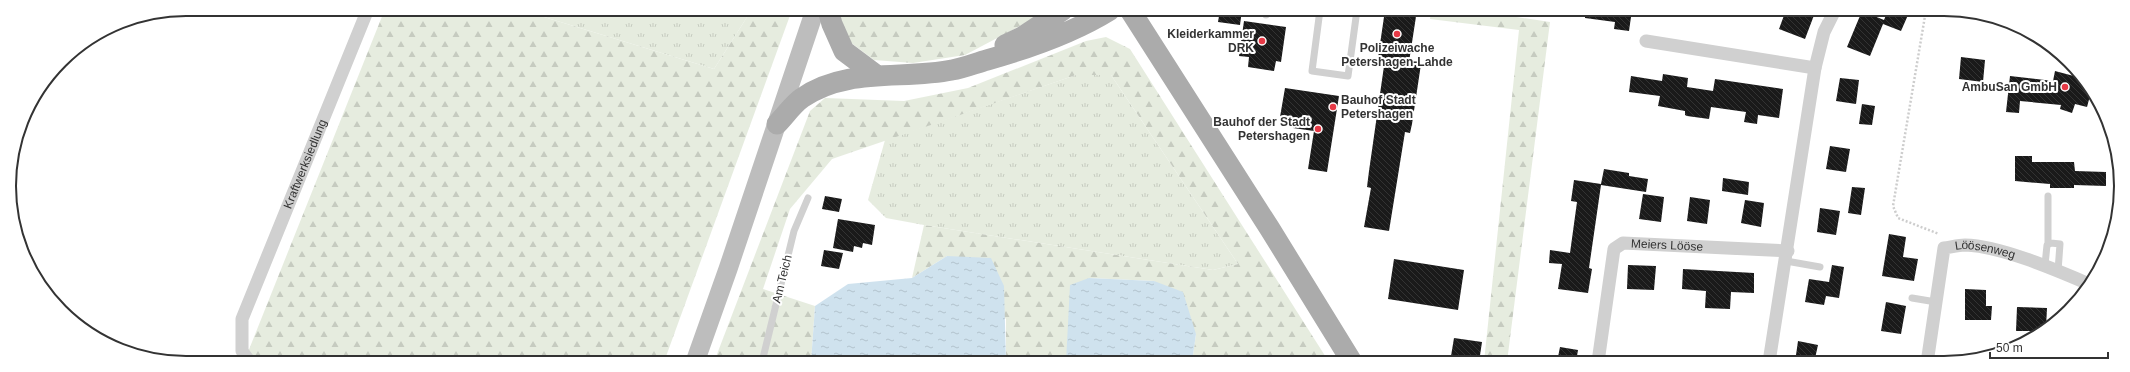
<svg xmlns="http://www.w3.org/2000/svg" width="2130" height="372" viewBox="0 0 2130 372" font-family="Helvetica,sans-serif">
<defs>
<pattern id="grass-tufts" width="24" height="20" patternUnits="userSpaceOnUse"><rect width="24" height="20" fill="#e6ecdf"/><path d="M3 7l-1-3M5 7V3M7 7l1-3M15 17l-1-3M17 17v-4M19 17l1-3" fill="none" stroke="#c6cbc0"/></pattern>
<pattern id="forest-firs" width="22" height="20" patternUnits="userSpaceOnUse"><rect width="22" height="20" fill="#e6ecdf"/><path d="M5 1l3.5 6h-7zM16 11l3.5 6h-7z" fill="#c6cbc0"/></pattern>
<pattern id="water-ripples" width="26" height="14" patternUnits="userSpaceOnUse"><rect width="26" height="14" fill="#cfe2ee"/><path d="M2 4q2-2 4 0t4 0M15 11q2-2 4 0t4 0" fill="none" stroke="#b2c2cd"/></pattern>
<pattern id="building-back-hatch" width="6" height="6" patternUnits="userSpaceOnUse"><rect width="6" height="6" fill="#1a1a1a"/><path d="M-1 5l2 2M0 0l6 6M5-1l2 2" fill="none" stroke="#333"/></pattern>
</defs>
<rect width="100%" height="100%" fill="#fff"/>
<!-- grass -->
<path fill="url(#grass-tufts)" d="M518,9H736L749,14L714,69Z
M1076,75H1111L1238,264L1213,270L924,225L886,218L868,200L885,140Z"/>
<!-- forest -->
<path fill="url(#forest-firs)" d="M385,9H518L714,69L749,14L773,9L792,10L664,362H244Z
M840,10H1050L965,55L913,63L874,60L850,42L839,14Z
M1431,10H1507L1510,16L1550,22L1507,362H1484L1519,30L1430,19Z
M1106,37L1130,49L1329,362H1192L1196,334L1154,281L1089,278L1066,362H1006V319L947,256L912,278L924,225L1213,270L1238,264L1111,75H1076L832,159L790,209L763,289L815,306L811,362H714L810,111L825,98L904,101L968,88L1086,41Z"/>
<!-- water -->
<path fill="url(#water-ripples)" d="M947,256L991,258L1004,286L1006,362H811L815,306L848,284L912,278Z
M1089,278L1154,281L1183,292L1196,334L1192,362H1066L1070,285Z"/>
<!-- building -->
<path fill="url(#building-back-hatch)" d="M1220,10H1242L1240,25L1218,22Z
M1385,10H1417L1409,62L1421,64L1412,124L1410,133L1405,132L1389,231L1364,227L1371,188L1367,187L1369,171L1385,59L1378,58Z
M1585,10H1632L1629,31L1614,29L1615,22L1585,18Z
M1786,10H1816L1805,39L1779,29Z
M1888,10H1896L1908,15L1901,31L1883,24L1870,56L1847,47L1862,11L1884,20Z
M1244,21L1286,27L1281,62L1276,61L1274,71L1248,67L1249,57L1239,56Z
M1961,57L1985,60L1983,82L1959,79Z
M2055,71L2085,79L2091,92L2087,107L2075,104L2072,113L2060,109L2061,105L2020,101L2019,113L2006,112L2010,76L2053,81Z
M1663,74L1688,78L1687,87L1713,91L1715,79L1783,89L1779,118L1758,115L1757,124L1744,122L1746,112L1711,107L1709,119L1687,116L1685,115V111L1658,106L1660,96L1629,92L1631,76L1662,81Z
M1840,78L1859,80L1856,104L1836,101Z
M1285,88L1339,96L1327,172L1308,169L1314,131L1293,128L1294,119L1280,117Z
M1862,104L1875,106L1872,125L1859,124Z
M1830,146L1850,149L1846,172L1826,169Z
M2015,156H2032V162H2074L2075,171L2106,172V186L2074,185V188H2050V184L2015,181Z
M1604,169L1629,173V176L1648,179L1646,192L1601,185L1589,268L1592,269L1588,293L1558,289L1562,264L1549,263L1550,250L1570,253L1577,202L1571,201L1574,180L1601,184Z
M1723,178L1749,182L1748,195L1722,191Z
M1852,187L1865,188L1861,215L1848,213Z
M1643,194L1664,197L1661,222L1639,219Z
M825,196L842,199L839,212L822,209Z
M1690,197L1710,200L1707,224L1687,221Z
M1745,200L1764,203L1761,227L1741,223Z
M1820,208L1840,211L1836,235L1817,232Z
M838,219L875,225L872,245L863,243L862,248L854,246L853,252L833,248Z
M1889,234L1906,237L1903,257L1918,259L1914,281L1882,276Z
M824,250L843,253L839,269L821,266Z
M1394,259L1464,270L1458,310L1388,299Z
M1628,265L1656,266L1654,290L1627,289Z
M1832,265L1844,267L1839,298L1826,296L1824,305L1805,302L1809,279L1829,282Z
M1683,269L1754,273V293L1731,292L1730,309L1705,308L1706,291L1682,289Z
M1965,289L1986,290V306H1992L1991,320H1965Z
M1886,302L1906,306L1901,334L1881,331Z
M2017,307L2047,308L2046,328L2041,331H2016Z
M1454,338L1482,342L1479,362H1450Z
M1798,341L1818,345L1814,363L1795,362Z
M1560,347L1578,350L1576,362H1557Z"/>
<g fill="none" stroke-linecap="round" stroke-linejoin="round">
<!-- path -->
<path stroke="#cdcdcd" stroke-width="2.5" stroke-dasharray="2 2" stroke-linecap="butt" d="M1926,10L1893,206L1898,218L1939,234"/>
<!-- lane -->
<path stroke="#d0d0d0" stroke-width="7" d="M1320,10L1312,71L1348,76L1357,10
M1266,15V10
M2048,196V243
M1786,261L1820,267
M2045,265L2047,245L2051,243L2060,244L2058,271
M1912,298L1936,302
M762,362L794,231L808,198"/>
<!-- street -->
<g stroke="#d0d0d0" stroke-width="13">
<path d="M1646,41L1815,68"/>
<path id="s1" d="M250,362L242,351V319L368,9"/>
<path id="s2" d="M1598,362L1614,249L1623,243L1788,251"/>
<path d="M1769,362L1815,68L1824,32L1835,10"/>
<path id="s3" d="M1927,363L1944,248C1951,247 1959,245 1965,245C2001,246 2056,270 2089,284"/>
</g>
<!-- secondary -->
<path stroke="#bdbdbd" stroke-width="19" d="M695,362L728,269L815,10"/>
<!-- primary -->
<path stroke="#ababab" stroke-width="21" d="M828,10L832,24L844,51L876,75
M1130,10L1270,229L1352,362
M1005,45L1022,37L1063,10
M777,124C785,116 793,104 802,98C846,67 903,80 952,70C964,68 976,63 987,60C1030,48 1073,33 1110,10"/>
</g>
<!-- markers -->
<g fill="#e63946" stroke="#fff" stroke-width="1.5">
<circle cx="1397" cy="34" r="4"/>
<circle cx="1262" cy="41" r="4"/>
<circle cx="2065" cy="87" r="4"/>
<circle cx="1333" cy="107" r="4"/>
<circle cx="1318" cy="129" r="4"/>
</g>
<g text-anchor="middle" stroke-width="4" stroke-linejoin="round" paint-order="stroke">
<!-- poi labels -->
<g font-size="12" font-weight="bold" fill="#333" stroke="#fff" text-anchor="end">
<text x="1254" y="38">Kleiderkammer<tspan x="1254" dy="14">DRK</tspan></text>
<text x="1397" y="52" text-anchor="middle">Polizeiwache<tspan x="1397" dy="14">Petershagen-Lahde</tspan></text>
<text x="2057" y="91">AmbuSan GmbH</text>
<text x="1341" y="104" text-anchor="start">Bauhof Stadt<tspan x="1341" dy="14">Petershagen</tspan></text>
<text x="1310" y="126">Bauhof der Stadt<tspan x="1310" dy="14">Petershagen</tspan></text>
</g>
<!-- street labels -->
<g font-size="12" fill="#333" stroke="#fff">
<text dy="4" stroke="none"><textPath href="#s1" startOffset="213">Kraftwerksiedlung</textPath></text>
<text dy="4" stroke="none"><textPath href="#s2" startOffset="169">Meiers Lööse</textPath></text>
<text dy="4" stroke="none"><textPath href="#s3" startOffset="158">Löösenweg</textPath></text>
<text transform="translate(782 279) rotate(-76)" y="4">Am Teich</text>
</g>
</g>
<!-- crop -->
<path d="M0 0H2130V372H0ZM186 16H1944A170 170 0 0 1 2114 186V186A170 170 0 0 1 1944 356H186A170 170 0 0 1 16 186V186A170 170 0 0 1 186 16Z" fill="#fff" fill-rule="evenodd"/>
<path fill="none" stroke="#333" stroke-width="2" d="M186 16H1944A170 170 0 0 1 2114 186V186A170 170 0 0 1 1944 356H186A170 170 0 0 1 16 186V186A170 170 0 0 1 186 16Z"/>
<!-- scale -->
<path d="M1990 352v6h118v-6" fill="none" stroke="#333333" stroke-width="2"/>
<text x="1996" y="352" font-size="12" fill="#333333" stroke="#ffffff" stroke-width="3" paint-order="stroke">50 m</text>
</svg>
